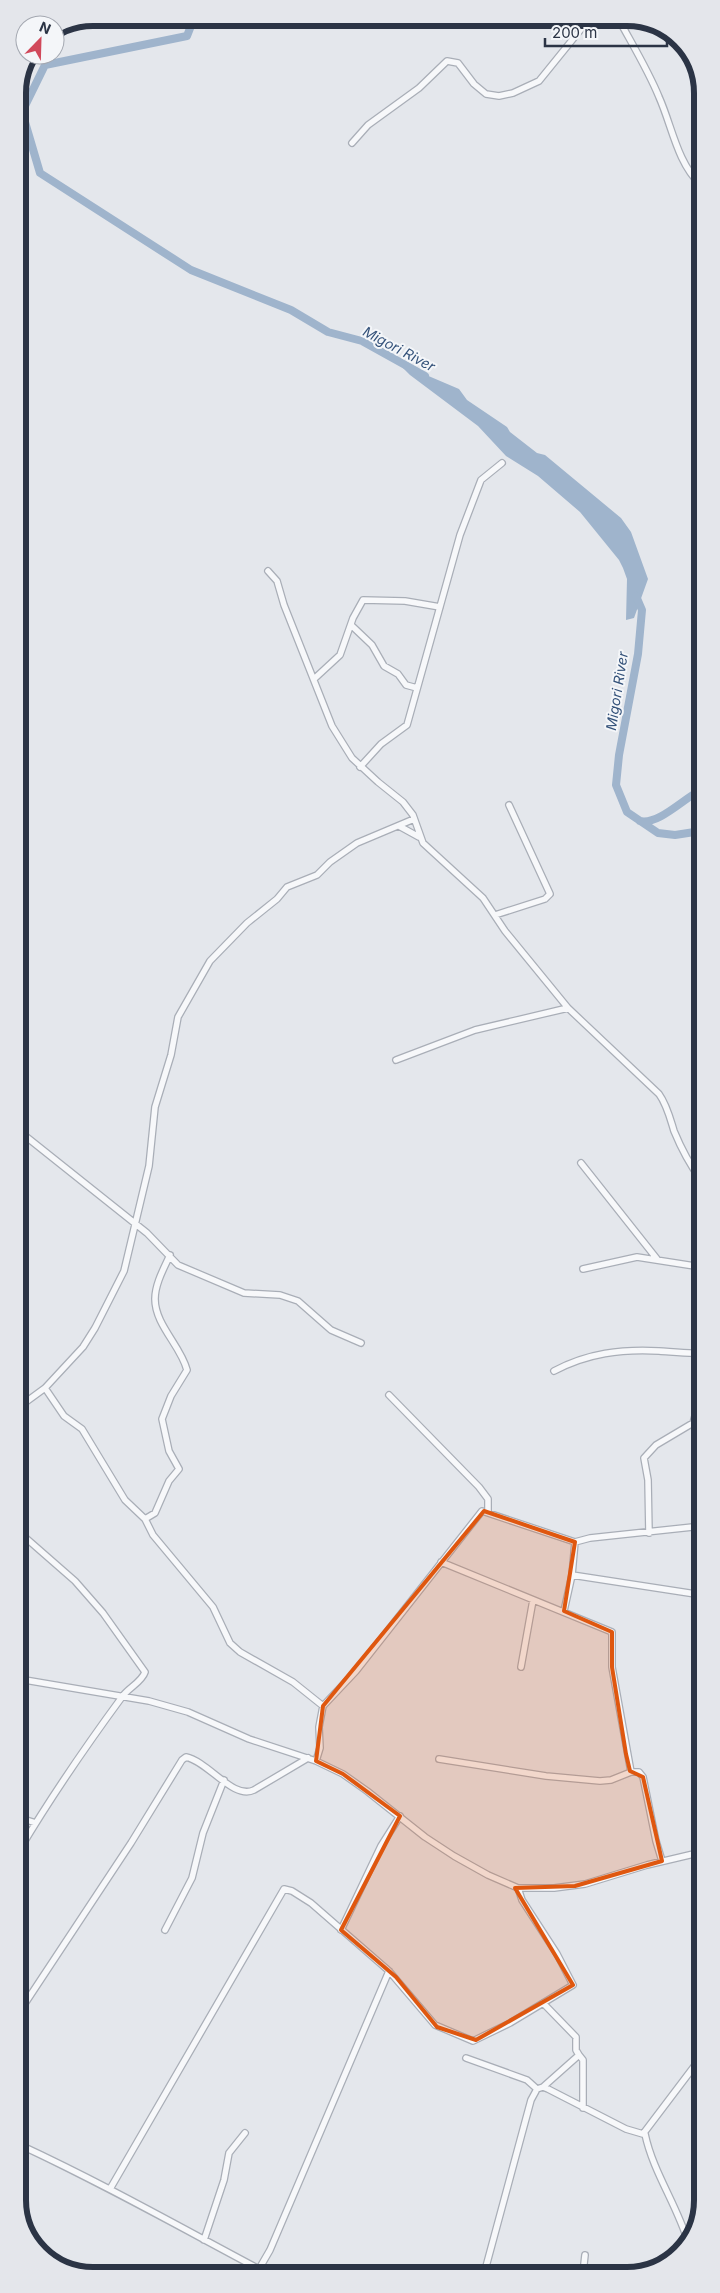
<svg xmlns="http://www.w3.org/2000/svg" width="720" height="2293" viewBox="0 0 720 2293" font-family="Inter,sans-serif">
<rect width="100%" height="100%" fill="#e4e7ec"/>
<!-- water -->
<path fill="#9fb4cc" d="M398,363L459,389L467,400L507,427L510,432L537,453L545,455L621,518L631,532L648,579L634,618L626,620L627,579L623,568L619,560L580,512L538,476L506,456L478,426L410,375Z"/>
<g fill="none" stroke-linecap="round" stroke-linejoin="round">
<!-- river -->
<path stroke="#9fb4cc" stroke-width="8" d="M194,18L187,36L45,65L22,112L40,173L191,270L291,310L328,332L362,341L425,376
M636,596L642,610L638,654L619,755L616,785L627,812L658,833L675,835L701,831
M640,821C659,825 684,798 701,790"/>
<!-- minor casing -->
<g stroke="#a9aeb7" stroke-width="8">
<path id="minor" d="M618,18C632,44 648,70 659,97C672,126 677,162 700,184
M352,143L368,125L419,88L447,61L458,63L474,84L486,94L499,96L513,93L539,81L590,18
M268,571L277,581L284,605L332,726L352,758L378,782L403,802L413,815L423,843L483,898L505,931L568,1008L659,1094C667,1105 670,1118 674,1131C681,1148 690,1165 701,1180
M351,625L372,645L384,666L398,674L406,685L417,688
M314,679L340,655L353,618L363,600L405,601L440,607
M360,767L381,744L407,725L460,535L481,480L502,463
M399,826L419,837
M495,915L545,899L550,894L509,805
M396,1060L475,1030L568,1008
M19,1131L147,1233L178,1265L244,1293L280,1295L298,1301L331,1330L361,1343
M581,1163L657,1259
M583,1269L637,1257L701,1267
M554,1371C588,1353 621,1349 659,1351C673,1352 688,1354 701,1353
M45,1388L64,1416L82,1429L125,1500L145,1519L153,1535L213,1607L230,1643L240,1652L293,1682L323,1706L319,1727L320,1748L316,1761
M389,1395L479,1487L488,1499V1512
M19,1407L45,1388L83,1347L95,1328L124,1271L149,1166L155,1107L171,1055L178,1017L210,961L247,923L277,899L287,887L317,875L330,862L357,843L414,819
M145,1519L155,1513L169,1481L179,1469L169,1451L162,1419L171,1396L187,1370C181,1346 155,1325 155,1299C155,1284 164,1268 170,1255
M19,1532L75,1581L103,1613L145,1672C142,1682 128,1688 122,1697C86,1746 51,1797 20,1849
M649,1533L648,1480L644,1458L656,1445L693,1423L702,1391
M441,1562L612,1632V1667L631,1772H639L643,1777L656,1841L662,1861
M572,1575L702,1595
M564,1611L572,1575L575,1542
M521,1667L533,1600
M19,1679L149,1701L188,1712L249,1739L316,1761L343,1774L367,1791L425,1837L454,1856L488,1875L518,1888H554L585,1884L647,1865L702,1852
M323,1706L356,1671L482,1511L575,1542L590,1538L702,1526
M439,1759L546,1776L600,1781L611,1780L631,1772
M20,1818L36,1823
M165,1930L192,1878L203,1833L224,1780
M341,1930L381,1846L400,1816
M20,2011L131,1843L182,1760L186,1757C209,1762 233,1800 254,1790L308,1758
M579,2055L583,2060V2108
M466,2058L527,2080L537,2089
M543,2087L579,2055L576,2050V2037L543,2003
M645,2134C653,2172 677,2205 688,2242
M20,2145C102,2183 180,2227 259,2269L275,2275
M110,2189L284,1889L292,1891L311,1903L389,1971L435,2025L473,2041L510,2023L573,1985L557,1954L522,1900L518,1888
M204,2240L224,2180L229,2153L245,2133
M583,2273L585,2255
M484,2274L531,2100L537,2089L543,2087L548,2089L626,2129L643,2134L702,2056
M244,2275L259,2269L270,2250L389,1971"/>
</g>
<!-- minor -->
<use href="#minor" stroke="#f7f8fa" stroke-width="5.5"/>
</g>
<!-- marked area -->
<path fill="#df570f" fill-opacity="0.2" stroke="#df570f" stroke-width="4" stroke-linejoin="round" d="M484,1511L575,1542L564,1611L612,1632V1667L626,1754L630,1771L643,1777L662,1861L575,1886L515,1888L573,1985L476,2040L437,2027L396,1977L341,1930L400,1816L343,1774L316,1761L323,1706Z"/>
<g text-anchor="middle" stroke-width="4" stroke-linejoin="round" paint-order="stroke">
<!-- water labels -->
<g font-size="14" font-style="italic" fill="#34527a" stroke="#f4f6f9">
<text transform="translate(399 349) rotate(28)" y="5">Migori River</text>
<text transform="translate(617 691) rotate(-81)" y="5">Migori River</text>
</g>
</g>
<!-- crop -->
<path d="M0 0H720V2293H0ZM93 26H627A67 67 0 0 1 694 93V2200A67 67 0 0 1 627 2267H93A67 67 0 0 1 26 2200V93A67 67 0 0 1 93 26Z" fill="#e4e6eb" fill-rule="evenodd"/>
<path fill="none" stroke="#2b3445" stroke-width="6" d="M93 26H627A67 67 0 0 1 694 93V2200A67 67 0 0 1 627 2267H93A67 67 0 0 1 26 2200V93A67 67 0 0 1 93 26Z"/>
<!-- north arrow -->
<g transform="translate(40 40) rotate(23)"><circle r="24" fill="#f4f6f9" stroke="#a4a8b1"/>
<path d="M0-4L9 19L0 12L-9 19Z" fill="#d1495b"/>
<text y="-8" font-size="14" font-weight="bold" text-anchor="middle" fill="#2b3445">N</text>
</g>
<!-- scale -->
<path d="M545 38v8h122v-8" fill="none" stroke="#2b3445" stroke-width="2.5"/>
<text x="552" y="38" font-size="15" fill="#2b3445" stroke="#f4f6f9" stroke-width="4" paint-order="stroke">200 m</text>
</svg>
